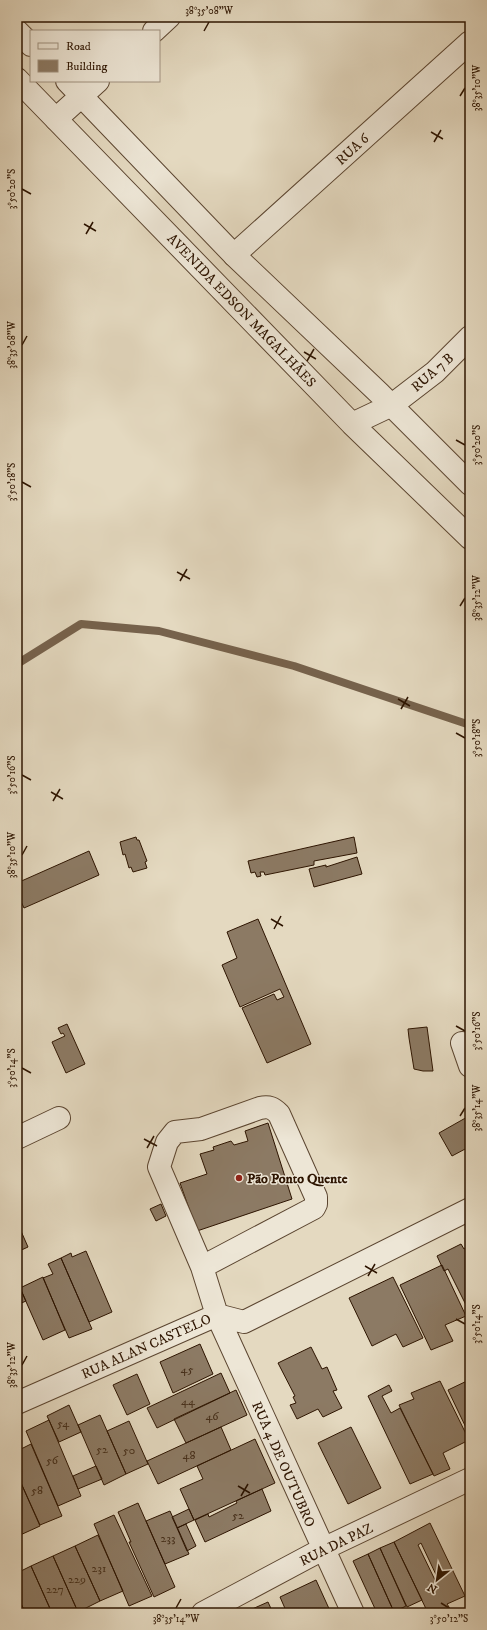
<svg xmlns="http://www.w3.org/2000/svg" width="487" height="1630" viewBox="0 0 487 1630" font-family="'IM FELL DW Pica',serif">
<rect width="100%" height="100%" fill="#e4d9c0"/>
<filter id="stains"><feTurbulence type="fractalNoise" baseFrequency=".005" numOctaves="4"/><feColorMatrix values="0 0 0 0 .2 0 0 0 0 .09 0 0 0 0 .02 0 0 0 .5 -.17"/></filter>
<radialGradient id="worn" r=".72"><stop offset=".6" stop-color="#630" stop-opacity="0"/><stop offset="1" stop-color="#630" stop-opacity=".3"/></radialGradient>
<g fill="none" stroke-linecap="round" stroke-linejoin="round">
<!-- stream -->
<path stroke="#76624c" stroke-width="8" d="M17,664L81,624L159,631L294,666L470,725"/>
</g>
<!-- building -->
<path fill="#8c7a64" stroke="#2d1400" fill-rule="evenodd" d="M136,837L137,840H139L147,861L145,862L147,868L133,872L131,867L129,868L125,854L123,855L120,842Z
M354,837L357,853L314,861V865L265,875L264,872H260L261,876L257,877L255,872L251,873L248,861Z
M89,851L99,875L24,908L17,893V883Z
M357,857L362,874L314,887L309,869L326,865V867Z
M258,919L311,1044L267,1063L242,1008L274,994L277,1000L284,997L280,989L240,1007L222,965L237,958L227,932Z
M67,1024L85,1064L66,1073L52,1042L65,1036L63,1033L61,1034L58,1028Z
M427,1027L433,1071H423L414,1069L409,1038L408,1029Z
M469,1116L470,1154L467,1148L452,1156L439,1133Z
M268,1123L292,1199L197,1231L180,1183L207,1174L200,1154L214,1150L213,1147L231,1141L234,1145L248,1141L245,1131Z
M161,1204L166,1216L156,1221L150,1209Z
M17,1222L28,1247L17,1252Z
M461,1244L464,1249L470,1246V1313L448,1269L444,1271L437,1256Z
M86,1251L112,1312L89,1322L61,1258L71,1253L72,1257Z
M61,1258L92,1329L69,1338L43,1278L53,1274L48,1264Z
M442,1265L466,1316L445,1325L453,1341L431,1350L400,1285Z
M43,1277L65,1330L43,1340L20,1288Z
M393,1277L423,1338L403,1347L396,1334L372,1346L349,1298Z
M17,1281L26,1301L17,1305Z
M200,1344L213,1374L173,1393L160,1362Z
M311,1347L322,1369L327,1367L337,1390L333,1391L342,1408L323,1417L318,1409L297,1419L290,1405L296,1403L293,1397L295,1396L278,1363Z
M221,1373L230,1393L157,1428L147,1408Z
M137,1374L150,1404L127,1415L113,1385Z
M469,1380L470,1382V1436L448,1390Z
M440,1381L469,1440L443,1453L450,1469L434,1476L399,1405L414,1399L411,1393Z
M389,1385L392,1391L382,1396L391,1413L400,1408L433,1474L410,1484L368,1396Z
M236,1390L247,1415L186,1443L174,1419Z
M69,1405L81,1432L59,1442L47,1416Z
M100,1415L126,1474L104,1485L78,1425Z
M49,1420L81,1496L58,1506L26,1431Z
M129,1421L148,1464L126,1474L107,1431Z
M221,1427L231,1450L158,1484L147,1461Z
M351,1427L381,1488L348,1504L318,1443Z
M255,1439L275,1483L194,1520L180,1489L203,1479L197,1466Z
M31,1444L62,1516L40,1525L17,1474V1454L20,1453L19,1450Z
M96,1466L102,1479L78,1489L73,1476Z
M17,1474L40,1526L18,1536L17,1535Z
M262,1489L271,1511L205,1542L195,1520L208,1514L209,1517L237,1503L236,1501Z
M138,1503L175,1587L154,1597L129,1542H131L118,1512Z
M189,1509L194,1520L177,1528L172,1517Z
M170,1511L189,1554L165,1564L146,1521Z
M114,1515L152,1596L129,1606L94,1524Z
M430,1523L465,1596L447,1604L451,1610L445,1613H428L394,1542ZM421,1543L439,1581L436,1582L418,1545Z
M186,1524L196,1546L187,1551L177,1528Z
M98,1535L123,1591L100,1601L75,1546Z
M394,1542L422,1600L407,1607L380,1548Z
M75,1546L100,1601L78,1612L53,1556Z
M380,1548L406,1606L394,1612L368,1554Z
M368,1554L394,1612L392,1613H377L353,1561Z
M53,1556L78,1612L76,1613H52L31,1566Z
M31,1566L52,1613H25L17,1594V1573Z
M316,1580L331,1613H287L280,1597Z
M17,1594L25,1613H17Z
M268,1602L273,1613H252L250,1610Z
M417,1609L418,1613H408H409Z"/>
<g fill="none" stroke-linecap="round" stroke-linejoin="round">
<!-- minor casing -->
<g stroke="#5b4530" stroke-width="24">
<path id="minor" d="M154,31L169,17
M56,119L98,81
M234,255L470,42
M392,405L435,372L470,337
M462,1043L470,1066
M17,1138L59,1118
M202,1267L314,1208L316,1204V1197L279,1114C273,1108 269,1106 260,1108L201,1129L175,1132L167,1142L159,1167L202,1267L217,1315L353,1613
M17,1403L217,1315L244,1322L470,1209
M203,1613L323,1549L470,1479"/>
</g>
<!-- tertiary casing -->
<g stroke="#5b4530" stroke-width="24">
<path id="tertiary" d="M17,31L31,45
M17,79L352,424L470,538
M67,81L234,255L380,394L470,484
M352,424L392,405"/>
</g>
<!-- minor -->
<use href="#minor" stroke="#ede6d6" stroke-width="22"/>
<!-- tertiary -->
<use href="#tertiary" stroke="#ede6d6" stroke-width="22"/>
</g>
<!-- ticks -->
<path fill="none" stroke="#2d1400" stroke-width="1.5" d="M204,31L209,22M460,96L465,88M431,132L443,139M434,142L441,130M22,189L31,194M84,224L96,231M86,234L93,222M22,345L27,336M304,352L316,359M307,361L314,349M456,440L465,445M22,482L31,487M177,572L190,579M180,581L187,569M460,606L465,598M398,699L410,706M401,709L408,697M456,733L465,738M22,775L31,780M51,792L63,799M53,801L60,789M22,855L27,846M271,919L283,926M274,929L281,916M456,1026L465,1031M22,1068L31,1073M460,1116L465,1108M144,1139L157,1146M147,1148L154,1136M365,1266L377,1273M368,1276L375,1264M456,1319L465,1324M22,1365L27,1356M238,1486L250,1493M241,1496L248,1484M441,1603L449,1608M176,1608L181,1599"/>
<!-- markers -->
<circle fill="#8f2418" stroke="#ede6d6" stroke-width="1.5" cx="239" cy="1178" r="4"/>
<g text-anchor="middle" stroke-width="3" stroke-linejoin="round" paint-order="stroke">
<!-- number labels -->
<g font-size="12" fill="#452e19">
<text x="187" y="1373">45</text>
<text x="188" y="1405">44</text>
<text x="212" y="1420">46</text>
<text x="63" y="1427">54</text>
<text x="102" y="1453">52</text>
<text x="129" y="1454">50</text>
<text x="189" y="1459">48</text>
<text x="52" y="1464">56</text>
<text x="37" y="1494">58</text>
<text x="238" y="1519">52</text>
<text x="168" y="1542">233</text>
<text x="99" y="1572">231</text>
<text x="77" y="1583">229</text>
<text x="55" y="1593">227</text>
</g>
<!-- street labels -->
<g font-size="14" fill="#2d1400" stroke="#ede6d6">
<text transform="translate(352 149) rotate(-42)" y="5">RUA 6</text>
<text transform="translate(242 310) rotate(46)" y="5">AVENIDA EDSON MAGALHÃES</text>
<text transform="translate(432 372) rotate(-41)" y="5">RUA 7 B</text>
<text transform="translate(146 1346) rotate(-24)" y="5">RUA ALAN CASTELO</text>
<text transform="translate(284 1464) rotate(66)" y="5">RUA 4 DE OUTUBRO</text>
<text transform="translate(336 1544) rotate(-26)" y="5">RUA DA PAZ</text>
</g>
<!-- poi labels -->
<g font-size="14" font-weight="bold" fill="#2d1400" stroke="#ede6d6" text-anchor="start">
<text x="247" y="1183">Pão Ponto Quente</text>
</g>
</g>
<!-- margin -->
<rect width="487" height="1630" fill="none" stroke="#e4d9c0" stroke-width="44"/>
<!-- legend -->
<rect x="30" y="30" width="130" height="52" fill="#ede6d6" stroke="#a09280"/>
<rect x="38" y="43" width="20" height="6" fill="#ede6d6" stroke="#a09280"/>
<text x="66" y="50" font-size="12" fill="#2d1400">Road</text>
<rect x="38" y="60" width="20" height="12" fill="#8c7a64" stroke="#a09280"/>
<text x="66" y="70" font-size="12" fill="#2d1400">Building</text>
<!-- north arrow -->
<g transform="translate(437 1580) rotate(210)" stroke="#ede6d6" stroke-width="3" paint-order="stroke">
<path d="M0-3L7 15L0 10L-7 15Z" fill="#2d1400"/>
<text y="-6" font-size="11" font-weight="bold" text-anchor="middle" fill="#2d1400">N</text>
</g>
<rect x="22" y="22" width="443" height="1586" fill="none" stroke="#2d1400" stroke-width="1.5"/>
<g font-size="10" text-anchor="middle" fill="#2d1400">
<text x="209" y="14">38°35'08"W</text>
<text transform="translate(476 88) rotate(-90)" y="4">38°35'10"W</text>
<text transform="translate(11 189) rotate(-90)" y="4">3°50'20"S</text>
<text transform="translate(11 345) rotate(-90)" y="4">38°35'08"W</text>
<text transform="translate(476 445) rotate(-90)" y="4">3°50'20"S</text>
<text transform="translate(11 482) rotate(-90)" y="4">3°50'18"S</text>
<text transform="translate(476 598) rotate(-90)" y="4">38°35'12"W</text>
<text transform="translate(476 738) rotate(-90)" y="4">3°50'18"S</text>
<text transform="translate(11 775) rotate(-90)" y="4">3°50'16"S</text>
<text transform="translate(11 855) rotate(-90)" y="4">38°35'10"W</text>
<text transform="translate(476 1031) rotate(-90)" y="4">3°50'16"S</text>
<text transform="translate(11 1068) rotate(-90)" y="4">3°50'14"S</text>
<text transform="translate(476 1108) rotate(-90)" y="4">38°35'14"W</text>
<text transform="translate(476 1324) rotate(-90)" y="4">3°50'14"S</text>
<text transform="translate(11 1365) rotate(-90)" y="4">38°35'12"W</text>
<text x="176" y="1622">38°35'14"W</text>
<text x="449" y="1622">3°50'12"S</text>
</g>
<rect width="100%" height="100%" filter="url(#stains)"/>
<rect width="100%" height="100%" fill="url(#worn)"/>
</svg>
